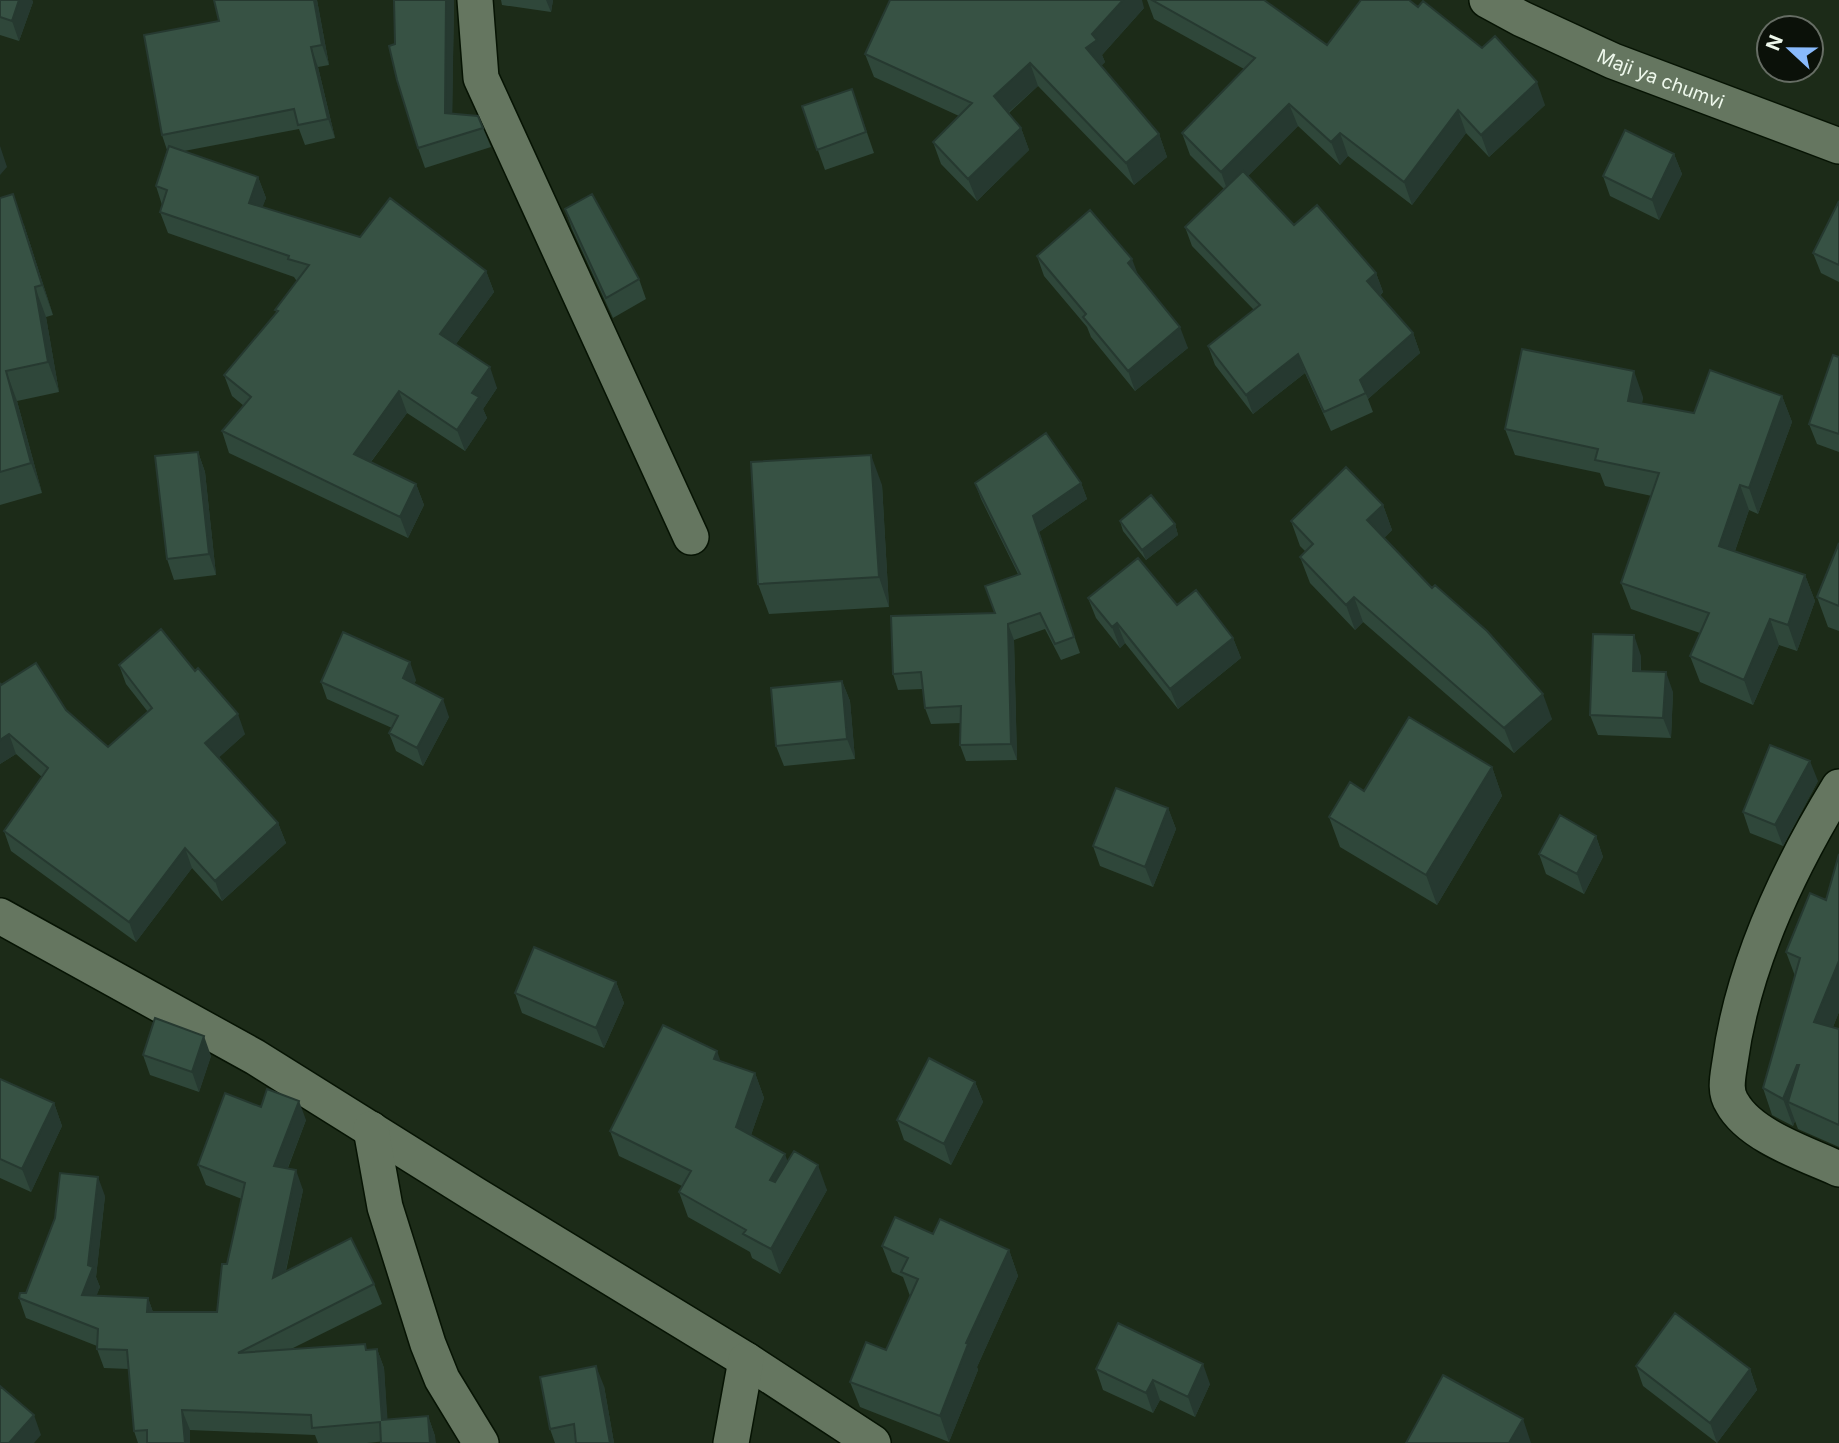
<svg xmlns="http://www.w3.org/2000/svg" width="1839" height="1443" viewBox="0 0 1839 1443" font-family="Inter,sans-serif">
<rect width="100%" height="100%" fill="#1c2b18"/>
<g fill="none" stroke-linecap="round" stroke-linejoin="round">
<!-- minor casing -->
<g stroke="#061303" stroke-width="38">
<g id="minor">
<path d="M475,0L481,78L691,537"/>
<path id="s1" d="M1487,0L1522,19L1613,61L1839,146"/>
<path d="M1839,787C1788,870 1743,964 1730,1062C1728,1076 1724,1091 1732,1103C1750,1136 1806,1154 1839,1169"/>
<path d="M0,916L255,1057L474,1194L746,1360L873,1443"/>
<path d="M371,1129L385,1207L428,1344L442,1379L481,1443"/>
<path d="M731,1443L746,1360"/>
</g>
</g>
<!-- minor -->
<use href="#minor" stroke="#657660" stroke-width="35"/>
</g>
<!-- wall -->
<path fill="#2f473a" d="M0,0H32L33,2L19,41L0,35Z
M317,0L329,65L318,67L335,138L305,145L299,129L184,151L258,177L266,198L262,207L360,237L486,271L494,292L456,344L497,388L483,409L487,418L465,451L407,413L371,462L416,484L424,505L408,538L229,453L222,431L244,406L232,396L224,375L277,313L275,310L297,281L296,280L294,277L168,233L160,212L162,205L156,186L167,150L162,135L219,21Z
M394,0H454L452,114L483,128L491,147L425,168L418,148L395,44Z
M501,0H553L551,12L502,5Z
M1147,0H1264L1327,45L1545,105L1489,157L1466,133L1412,205L1348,156L1340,165L1298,126L1248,176L1294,225L1376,273L1383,292L1380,296L1413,333L1420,353L1368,399L1373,412L1331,431L1305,373L1253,414L1215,365L1208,346L1254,310L1192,246L1185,227L1224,189L1190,155L1182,133L1244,69L1154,19Z
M1144,8L1102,55L1105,62L1101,66L1159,134L1167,157L1134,185L1038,86L1009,113L1021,128L1029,150L977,201L941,164L933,142L959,116L874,77L865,54Z
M852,89L874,153L825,170L802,106Z
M1674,154L1682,174L1659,220L1610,196L1603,176Z
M0,198L24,225L53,315L46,317L59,392L17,401L42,493L0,505Z
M1839,201V282L1821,273L1813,253Z
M565,209L639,279L646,299L613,318L572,229Z
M1037,256L1138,275L1188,348L1135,391L1091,337L1087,327L1044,276Z
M1839,357V452L1817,444L1809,424Z
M1782,396L1792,422L1758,514L1749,510L1735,551L1805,575L1815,601L1797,651L1779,645L1753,705L1700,682L1690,656L1700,633L1631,609L1621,583L1652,496L1605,486L1600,473L1515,455L1505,429L1643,397L1642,403L1694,413Z
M198,452L205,472L216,575L174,580L167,559Z
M975,483H1081L1087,499L1039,532L1080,653L1061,660L1045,629L1014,640L1017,760L966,761L960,745L961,723L931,724L925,708L923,689L898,690L893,674L995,613L1018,574L981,499Z
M882,485L889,607L769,614L758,584Z
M1383,505L1392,530L1384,538L1552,719L1514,753L1363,622L1355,630L1310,583L1300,557L1306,552L1300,546L1291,521Z
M1120,521L1175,524L1178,535L1146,560L1123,531Z
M1839,543V631L1828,627L1817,597Z
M1088,598L1177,605L1233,638L1241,658L1178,709L1125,643L1120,648L1096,618Z
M1641,656V671L1673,692L1671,738L1598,735L1590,715Z
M119,665L245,734L219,757L278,823L286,843L222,901L192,868L136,942L11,851L4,831L42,777L16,754L0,764L1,685L66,710L108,747L148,712L126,684Z
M416,680L414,684L449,717L423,766L396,751L389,733L392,728L327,699L321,682Z
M842,681L850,701L855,759L784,766L776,746Z
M1492,767L1502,796L1437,905L1340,847L1329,817L1364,791Z
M1818,781L1783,846L1750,833L1743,812Z
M1168,808L1176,829L1153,887L1100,866L1093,846Z
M1596,836L1603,857L1584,894L1546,874L1539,854Z
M1839,854V1012L1833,1027L1839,1029V1147L1798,1129L1795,1121L1793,1126L1772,1115L1763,1088L1795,976L1786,952L1826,900Z
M616,982L624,1003L604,1048L522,1013L515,993Z
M143,1055L211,1056L199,1092L150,1075Z
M721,1061L755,1073L764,1098L751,1135L827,1190L780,1274L752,1258L750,1252L688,1217L679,1192L682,1186L619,1156L610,1131Z
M0,1079L54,1103L62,1126L31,1192L0,1178Z
M975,1082L983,1102L951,1165L904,1140L897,1120Z
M261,1107L306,1120L288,1168L303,1190L286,1271L374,1284L382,1304L291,1349H377L384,1368L387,1420L428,1416L435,1436L367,1443H318L315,1435L190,1430V1443H138L134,1431L129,1369L104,1368L97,1349V1346L26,1318L19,1298L26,1293L105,1196L96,1277L100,1287L96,1296L148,1298L153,1312H217L242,1199L206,1185L198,1165Z
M933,1234L1009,1250L1018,1276L977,1367L978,1370L949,1442L860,1407L850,1382L886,1350L910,1296L903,1277L892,1272L882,1246Z
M1636,1366L1750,1369L1757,1390L1717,1443L1643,1386Z
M1096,1369L1210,1384L1195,1417L1160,1400L1153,1413L1103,1390Z
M604,1386L614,1443H628H555L550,1429Z"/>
<!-- shaded-wall -->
<path fill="#263930" d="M19,0H32L33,2L19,41L12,21Z
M314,0H317L329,65L322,45Z
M446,0H454L452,133L445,113Z
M546,0H553L551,12Z
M1123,0H1142L1144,8L1102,55L1105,62L1095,71L1086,48L1092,34Z
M311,47L318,67L335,138L328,119Z
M1030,63L1038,86L1002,118L994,96Z
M1537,82L1545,105L1489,157L1481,135Z
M1289,104L1298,126L1229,195L1221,172Z
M1458,110L1466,133L1412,205L1404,182Z
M1021,128L1029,150L977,201L968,179Z
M1340,133L1348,156L1340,165L1331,142Z
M1159,134L1167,157L1134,185L1126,163Z
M0,146L7,167L0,175Z
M1674,154L1682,174L1659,220L1652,200Z
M258,177L266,198L256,225L249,203Z
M13,194L24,225L53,315L42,285Z
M1132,259L1140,280L1128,263Z
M486,271L494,292L448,355L440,334Z
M1376,273L1383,292L1374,301L1367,281Z
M35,287L46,317L59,392L48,362Z
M1180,327L1188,348L1135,391L1128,371Z
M1413,333L1420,353L1368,399L1360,380Z
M1298,354L1305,373L1253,414L1246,395Z
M490,367L497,388L483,409L487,418L465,451L457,430L472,393Z
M6,371L17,401L42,493L31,463Z
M1634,371L1643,397L1637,426L1628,401Z
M399,391L407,413L361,475L354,454Z
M1782,396L1792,422L1758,514L1749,488Z
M198,452L205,472L216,575L209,554Z
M871,455L882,485L889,607L879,577Z
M1081,483L1087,499L1039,532L1080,653L1033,516Z
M416,484L424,505L408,538L400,517Z
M1740,485L1749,510L1728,571L1719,546Z
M1383,505L1392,530L1376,546L1367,520Z
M1175,524L1178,535L1146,560L1142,550Z
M1805,575L1815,601L1797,651L1788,625Z
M1354,597L1363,622L1355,630L1346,605Z
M1770,619L1779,645L1753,705L1744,680Z
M1117,623L1125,643L1120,648L1112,627Z
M1008,624L1014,640L1017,760L1011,744Z
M1634,635L1641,656L1640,691L1633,671Z
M1233,638L1241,658L1178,709L1170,689Z
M410,662L416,680L409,695L403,678Z
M1666,672L1673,692L1671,738L1663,718Z
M842,681L850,701L855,759L847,739Z
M1543,694L1552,719L1514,753L1504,728Z
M443,699L449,717L423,766L417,748Z
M238,714L245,734L213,763L205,743Z
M9,734L16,754L0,764V740Z
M1810,761L1818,781L1783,846L1775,825Z
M1492,767L1502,796L1437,905L1426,875Z
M1168,808L1176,829L1153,887L1145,867Z
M278,823L286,843L222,901L215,881Z
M1596,836L1603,857L1584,894L1577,874Z
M185,848L192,868L136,942L129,922Z
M1839,961V1012L1824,1049L1814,1022Z
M616,982L624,1003L604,1048L596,1028Z
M204,1036L211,1056L199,1092L192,1072Z
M717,1051L726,1076L714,1059Z
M1797,1065L1807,1091L1788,1102L1795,1121L1793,1126L1783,1099Z
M755,1073L764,1098L745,1152L736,1127Z
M975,1082L983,1102L951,1165L944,1144Z
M299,1101L306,1120L281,1185L274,1166Z
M54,1103L62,1126L31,1192L22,1169Z
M785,1154L794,1179L779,1204L770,1180Z
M818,1165L827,1190L780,1274L771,1249Z
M296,1170L303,1190L280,1297L273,1278Z
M98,1177L105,1196L96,1277L100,1287L89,1315L82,1295L88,1265Z
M1009,1250L1018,1276L977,1367L978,1370L949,1442L940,1416L966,1343Z
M148,1298L155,1318L147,1312Z
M377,1349L384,1368L389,1440L382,1420Z
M1203,1364L1210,1384L1195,1417L1188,1397Z
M596,1366L604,1386L614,1443H610Z
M1750,1369L1757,1390L1717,1443L1710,1423Z
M1153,1380L1160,1400L1153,1413L1146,1393Z
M182,1410L190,1430V1443H185Z
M34,1415L41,1435L34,1443H9Z
M428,1416L435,1436L436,1443H430Z
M1523,1419L1531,1443H1509Z"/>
<!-- building -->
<path fill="#375244" stroke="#263930" stroke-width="2" d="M0,0H19L12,21L0,17Z
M214,0H314L322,45L311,47L328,119L298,125L294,109L162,135L144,35L219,21Z
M394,0H446L445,113L478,116L483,128L418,148L397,80L389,46L395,44Z
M890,0H1123L1092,34L1097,40L1086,48L1159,134L1126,163L1030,63L994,96L1021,128L968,179L933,142L972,103L865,54Z
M1152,0H1264L1327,45L1361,0H1409L1418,7L1423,1L1482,48L1495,36L1537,82L1481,135L1458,110L1404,182L1340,133L1331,142L1289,104L1221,172L1182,133L1255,58Z
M852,89L866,132L817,150L802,106Z
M1625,130L1674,154L1652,200L1603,176Z
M169,146L258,177L249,203L360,237L390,198L486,271L440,334L490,367L472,393L479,397L457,430L399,391L354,454L416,484L400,517L222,431L251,397L224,375L278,311L275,310L309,265L288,259L289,256L160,212L167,190L156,186Z
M1243,171L1294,225L1317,205L1376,273L1367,281L1413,333L1360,380L1366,393L1324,412L1298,354L1246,395L1208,346L1260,305L1185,227Z
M13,194L42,285L35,287L48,362L6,371L31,463L0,472V198Z
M592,194L639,279L606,298L565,209Z
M1839,201V265L1813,253Z
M1090,210L1132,259L1128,263L1180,327L1128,371L1083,317L1086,314L1037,256Z
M1522,349L1634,371L1628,401L1694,413L1710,370L1782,396L1749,488L1740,485L1719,546L1805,575L1788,625L1770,619L1744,680L1690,656L1709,613L1621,583L1659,473L1595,460L1598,449L1505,429Z
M1833,355L1839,357V434L1809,424Z
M1046,433L1081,483L1033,516L1074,637L1055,644L1040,613L1008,624L1011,744L960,745L961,706L925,708L921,672L893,674L891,616L995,613L985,586L1020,574L975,483Z
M198,452L209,554L167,559L155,456Z
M871,455L879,577L758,584L751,462Z
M1346,467L1383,505L1367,520L1432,588L1435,585L1487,631L1543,694L1504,728L1354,597L1346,605L1300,557L1313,544L1291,521Z
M1151,495L1175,524L1142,550L1120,521Z
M1839,543V606L1817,597Z
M1138,558L1177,605L1196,590L1233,638L1170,689L1117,623L1112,627L1088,598Z
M161,629L195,671L198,668L238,714L205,743L278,823L215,881L185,848L129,922L4,831L48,768L9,734L0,740V683L1,685L36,663L66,710L108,747L152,708L119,665Z
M343,632L410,662L403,678L443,699L417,748L389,733L398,716L321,682Z
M1593,634L1634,635L1633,671L1666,672L1663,718L1590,715Z
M842,681L847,739L776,746L771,688Z
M1409,717L1492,767L1426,875L1329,817L1350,782L1364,791Z
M1770,745L1810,761L1775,825L1743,812Z
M1116,788L1168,808L1145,867L1093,846Z
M1560,815L1596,836L1577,874L1539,854Z
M1839,854V961L1814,1022L1839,1029V1125L1788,1102L1799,1065H1797L1783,1099L1763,1088L1800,958L1786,952L1810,893L1826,900Z
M534,947L616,982L596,1028L515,993Z
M155,1018L204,1036L192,1072L143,1055Z
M663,1025L717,1051L714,1059L755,1073L736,1127L785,1154L770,1180L775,1182L794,1151L818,1165L771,1249L743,1234L746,1230L679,1192L691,1171L610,1131Z
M929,1058L975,1082L944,1144L897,1120Z
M0,1079L54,1103L22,1169L0,1159Z
M267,1089L299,1101L274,1166L296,1170L273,1278L351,1238L374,1284L238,1353L365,1344L366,1350L377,1349L382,1420L428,1416L430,1443H381L380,1422L312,1428L311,1415L182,1410L185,1443H147V1430L134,1431L127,1350L97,1349L98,1329L19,1298L20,1293H26L55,1218L60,1173L98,1177L88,1265L93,1267L82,1295L148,1298L147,1312H217L222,1264H227L245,1183L198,1165L225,1093L261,1107Z
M895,1217L933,1234L940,1219L1009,1250L966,1343L968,1344L940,1416L850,1382L866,1342L886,1350L918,1279L901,1272L908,1258L882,1246Z
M1675,1313L1750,1369L1710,1423L1636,1366Z
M1118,1323L1203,1364L1188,1397L1153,1380L1146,1393L1096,1369Z
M596,1366L610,1443H576L574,1424L550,1429L540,1377Z
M1443,1375L1523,1419L1509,1443H1406Z
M0,1386L34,1415L9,1443H0Z"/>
<g text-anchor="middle" stroke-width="6" stroke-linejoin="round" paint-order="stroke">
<!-- street labels -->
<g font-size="19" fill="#eef8ec" stroke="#0b1109">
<text dy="7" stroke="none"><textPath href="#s1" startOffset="191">Maji ya chumvi</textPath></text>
</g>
</g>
<!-- north arrow -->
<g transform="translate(1790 49) rotate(292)"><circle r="33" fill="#0b1109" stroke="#666d64" stroke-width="2"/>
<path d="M0-5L12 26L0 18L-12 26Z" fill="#89bafc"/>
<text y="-10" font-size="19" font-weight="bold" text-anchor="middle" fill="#eef8ec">N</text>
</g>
</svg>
